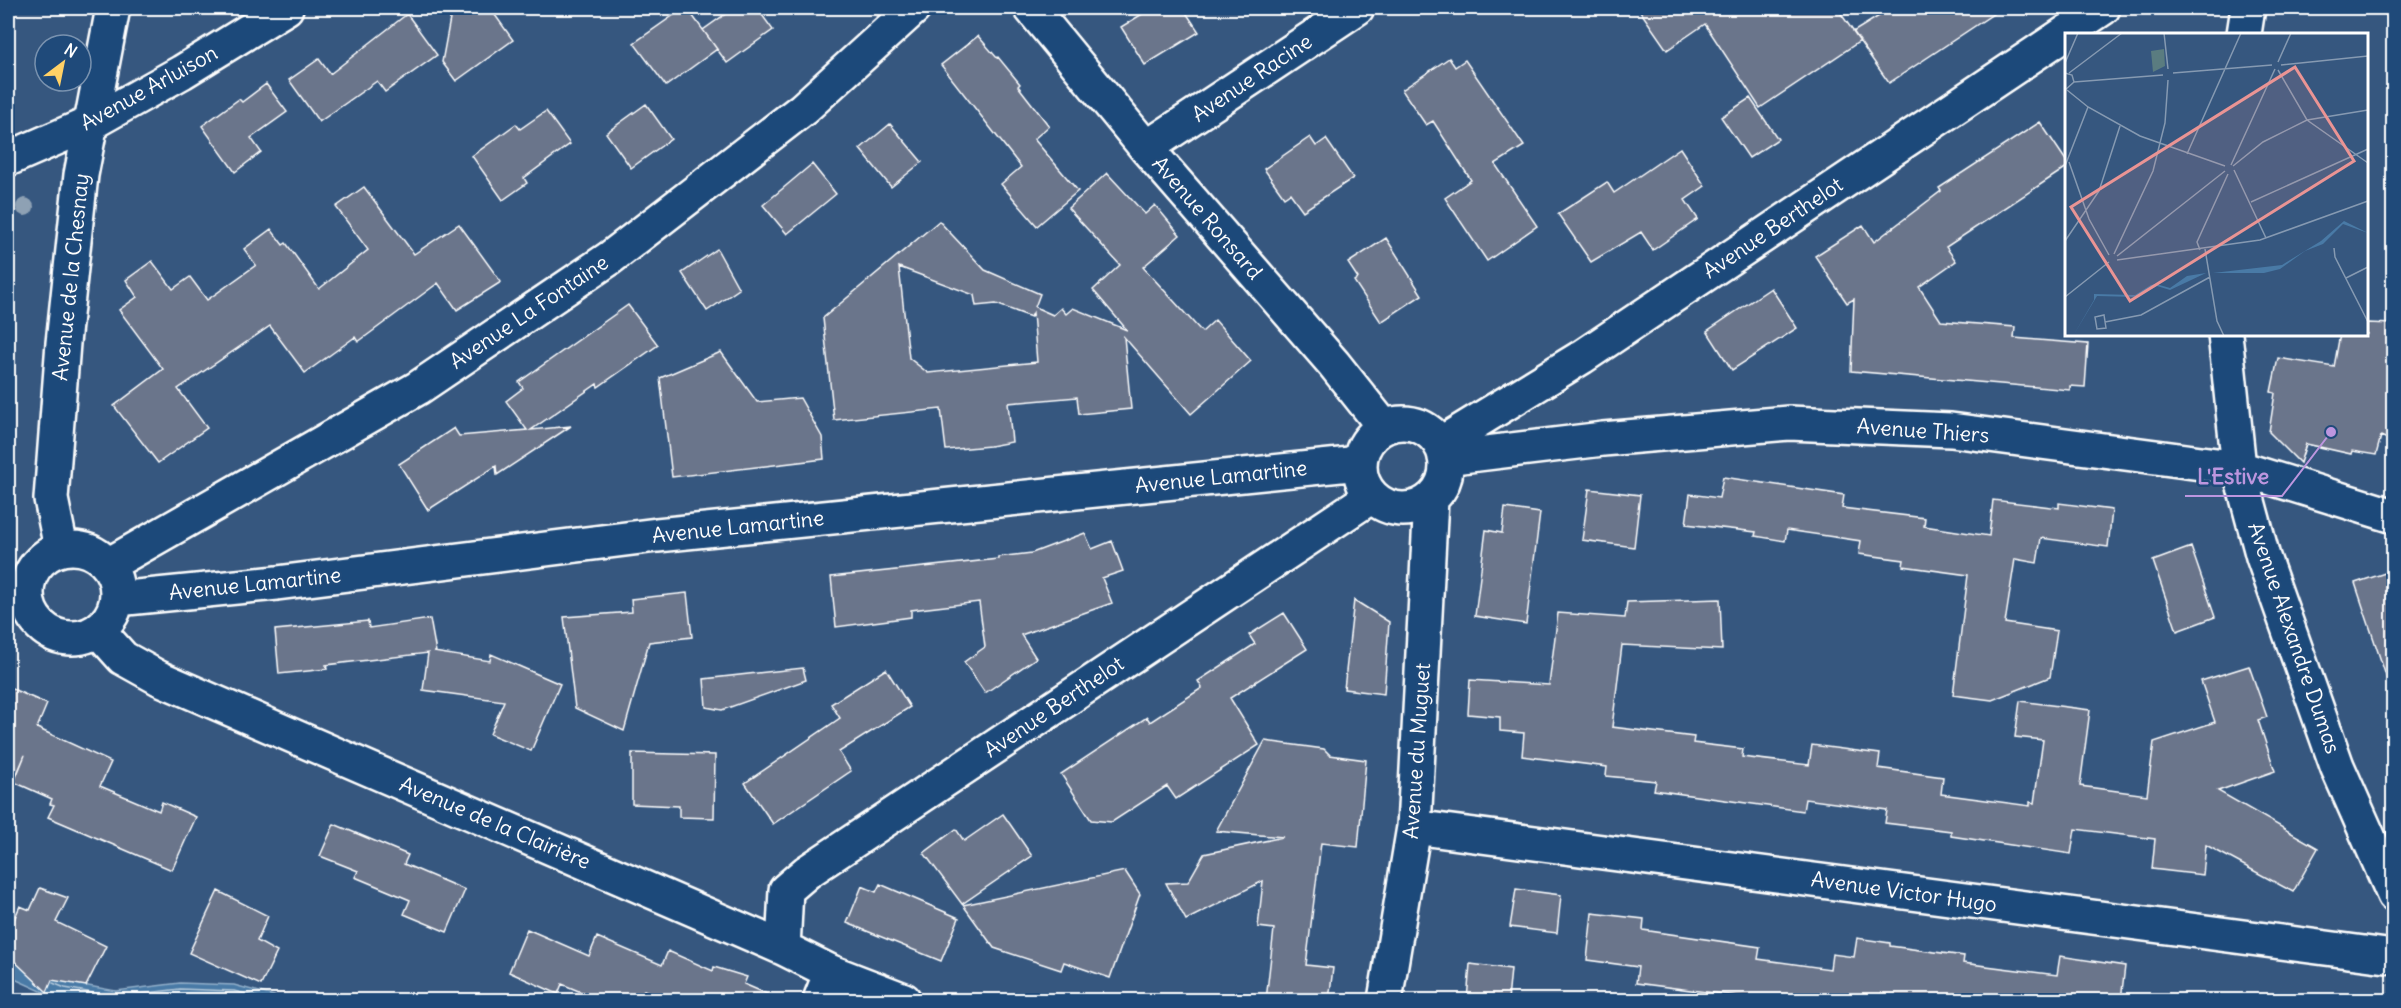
<svg xmlns="http://www.w3.org/2000/svg" width="2401" height="1008" viewBox="0 0 2401 1008" font-family="Delius,sans-serif">
<rect width="100%" height="100%" fill="#36577f"/>
<filter id="ink" filterUnits="userSpaceOnUse"><feTurbulence type="fractalNoise" baseFrequency=".0167" numOctaves="2"/><feDisplacementMap in="SourceGraphic" scale="12" xChannelSelector="R" yChannelSelector="G"/><feConvolveMatrix kernelMatrix="1 2 1 2 8 2 1 2 1" color-interpolation-filters="sRGB"/></filter>
<g filter="url(#ink)">
<!-- water -->
<path fill="#497aa6" stroke="#92afca" stroke-width="1.5" d="M8,955L66,982L116,991L180,983L234,985L281,998L283,1000H61L8,976Z"/>
<g fill="none" stroke-linecap="round" stroke-linejoin="round">
<!-- shore -->
<path stroke="#b6cadb" stroke-width="1.5" d="M53,983L65,988L115,997L180,989L234,991L268,1000
M145,1000L180,996L239,1000"/>
</g>
<!-- building -->
<path fill="#6b748b" stroke="#fff" stroke-width="1.5" fill-rule="evenodd" d="M452,8H490L513,40L456,81L442,62Z
M684,8H687L717,49L666,86L634,43Z
M734,8H757L773,30L727,63L703,30Z
M1152,8H1183L1199,32L1145,65L1121,27Z
M1638,8H1837L1860,41L1760,108L1705,24L1667,50Z
M1892,8H2002L1889,83L1853,32Z
M407,14L437,55L385,92L377,81L319,122L289,80L319,59L330,74Z
M978,36L997,58L998,57L1020,84L1018,86L1049,126L1034,139L1078,191L1037,226L1001,184L1021,167L941,65Z
M1449,58L1455,67L1465,60L1524,146L1495,164L1537,226L1487,261L1445,198L1471,180L1433,121L1426,125L1402,90Z
M266,84L287,112L251,138L261,152L235,172L202,126L239,99L242,102Z
M1750,98L1778,139L1749,158L1721,117Z
M646,104L671,139L631,168L606,133Z
M546,111L570,144L524,178L527,183L503,200L472,156L516,124L520,129Z
M2040,122L2067,162V167L1946,247L1956,261L1919,287L1941,321L2015,327L2014,338L2088,344L2085,387L2070,386V390L1851,371L1854,299L1847,303L1815,256L1863,225L1874,242L1941,191L1939,188Z
M890,124L922,162L891,187L860,149Z
M1310,137L1316,146L1326,139L1353,178L1303,211L1290,193L1284,197L1264,169Z
M1680,148L1705,186L1685,200L1698,219L1653,250L1641,232L1591,262L1558,214L1607,182L1614,193Z
M812,164L836,194L787,234L763,205Z
M1107,173L1145,214L1155,205L1180,235L1143,267L1202,332L1215,320L1251,361L1191,414L1124,337L1131,409L1079,414L1077,397L1008,403L1012,442L990,446L946,450L941,409L834,420L823,318L939,221L985,270L1040,294L1035,307L1053,315L1061,308L1066,314L1073,308L1127,330L1093,290L1120,265L1068,208ZM899,267L974,295L976,306L996,304L1031,317L1033,313L1037,362L928,373L909,358Z
M364,187L414,254L459,224L501,282L457,310L438,283L358,342L355,337L305,373L270,326L178,389L207,428L158,463L114,406L163,369L119,310L137,297L126,280L152,261L173,289L190,277L207,300L256,265L244,249L271,229L283,245L286,243L319,289L368,250L336,207Z
M1386,238L1422,295L1381,322L1354,281L1358,278L1348,263Z
M717,249L739,289L707,311L682,273Z
M1771,288L1797,328L1732,370L1707,331Z
M628,305L658,345L598,387L597,384L531,430L571,426L497,475L496,466L428,510L399,464L454,428L459,436L527,430L506,401L523,388L519,382Z
M2367,323L2394,324V442L2381,436L2376,455L2352,451L2351,454L2306,444L2300,463L2269,432L2275,393L2271,392L2278,358L2334,367L2340,334H2367Z
M721,352L757,402L800,398L822,437L824,459L672,477L660,378Z
M1723,477L1844,495L1842,508L1925,518L1924,526L1989,536L1993,500L2059,508V503L2112,510L2108,547L2041,538L2037,563L2015,559L2005,623L2057,631L2050,677L1992,700L1953,695L1968,575L1903,566L1904,560L1859,554L1861,541L1787,530L1785,541L1755,536L1756,532L1686,524L1690,494L1719,498Z
M1589,489L1640,495L1634,547L1582,540Z
M1505,508L1540,513L1526,624L1475,616L1486,530L1502,533Z
M1085,533L1092,549L1112,541L1123,571L1102,578L1112,603L1021,635L1036,658L985,693L964,662L985,647L979,602L911,610V617L836,627L831,577L998,559V557L1032,553Z
M2191,547L2215,617L2177,631L2153,561Z
M2394,570V681L2388,682L2355,583Z
M687,593L692,637L649,642L624,731L575,708L564,617L632,612L631,599Z
M1720,599L1722,650L1622,645L1612,727L1694,737L1693,743L1743,749L1742,757L1809,765L1812,745L1880,754L1878,768L1943,777L1941,794L2030,806V802L2034,803L2043,740L2015,737L2020,701L2090,710L2080,786L2147,795L2154,742L2215,722L2201,681L2249,666L2267,717L2258,720L2275,771L2218,791L2318,848L2293,892L2206,845L2203,875L2152,869L2155,839L2075,829L2071,854L1951,836V831L1885,823L1887,810L1805,799L1803,811L1654,790L1656,781L1606,776L1607,767L1522,756L1524,733L1500,731V717L1468,714L1470,680L1549,685L1558,613L1625,618L1627,602Z
M1354,600L1389,622L1384,694L1344,689Z
M1284,613L1307,649L1230,698L1259,745L1176,799L1167,786L1112,822L1091,820L1061,774L1147,717L1150,722L1202,688L1198,681L1255,644L1249,635Z
M430,619L436,652H434L490,661L491,654L560,684L531,751L490,734L504,701L423,690L428,653L326,665L327,669L279,674L275,630L368,621L369,628Z
M803,668L806,680L722,710L706,707L704,679Z
M886,669L910,707L839,752L851,771L773,824L745,783L840,718L831,704Z
M8,687L47,704L37,728L111,762L100,786L159,811L162,802L196,817L172,870L48,817L54,805L50,804L52,799L14,782L25,755L8,795Z
M1265,741L1324,749L1330,755L1366,760L1358,847L1321,843L1306,965L1333,968L1329,1000H1266L1274,929L1258,927L1263,881L1186,920L1166,883L1188,882L1204,854L1283,837L1216,831Z
M632,753L715,755L714,818L679,817V806L632,804Z
M1003,814L1032,856L962,904L924,853L956,829L964,841Z
M334,824L408,855L404,864L465,890L447,932L404,914L410,900L355,877L358,871L320,856Z
M1125,871L1140,894L1110,978L1064,962L1061,970L994,948L963,905Z
M880,884L959,918L941,961L847,923L862,886L876,892Z
M40,888L68,898L56,922L106,946L86,986L52,980L47,992L8,955V933L20,906L30,910Z
M1516,889L1561,895L1557,933L1510,927Z
M218,891L268,916L257,941L277,952L261,985L189,953Z
M1592,913L1644,919L1643,930L1760,947L1758,959L1830,969L1832,954L1854,957L1857,938L1890,943V946L1964,956L1963,963L2057,975L2060,956L2125,966L2121,1000H1769L1636,983L1638,967L1587,960Z
M527,929L589,956L597,937L662,965L668,951L713,971L714,967L747,977L744,984L781,1000H668L644,990L640,1000H600L562,984L558,994L509,972Z
M1470,964L1511,969L1508,1000H1467Z"/>
<g fill="none" stroke-linecap="round" stroke-linejoin="round">
<!-- street casing -->
<g stroke="#fff" stroke-width="38">
<path id="street" d="M1031,8L1146,148L1334,364L1384,427
M2244,34L2248,8
M1146,148L1357,8
M8,159L91,123L182,72L286,8
M2225,334L2239,468L2263,557L2337,766L2394,895
M1360 466a43 43 0 1 1 86 0a43 43 0 1 1-86 0Z
M1440,444L1582,357L2103,8
M1445,458L1603,439L1789,423L1951,430L2239,468L2394,516
M27 593a45 45 0 1 1 90 0a45 45 0 1 1-90 0Z
M61,548L51,499L63,343L81,175L113,8
M108,565L418,388L610,258L803,109L914,8
M117,599L277,583L657,535L1360,463
M98,630L123,658L159,678L783,948L831,972L904,1000
M1414,827L2394,957
M783,948L786,890L807,872L1372,496
M820,1000L831,972
M1385,1000L1414,827L1431,499"/>
</g>
<!-- street -->
<use href="#street" stroke="#1f4a7a" stroke-width="33"/>
</g>
<!-- trees -->
<circle fill="#8ea1b4" cx="25" cy="207" r="9"/>
</g>
<g text-anchor="middle" stroke-width="5" stroke-linejoin="round" paint-order="stroke">
<!-- street labels -->
<g font-size="21" fill="#fff" stroke="#1f4a7a">
<text transform="translate(1252 78) rotate(-34)" y="7">Avenue Racine</text>
<text transform="translate(149 88) rotate(-29)" y="7">Avenue Arluison</text>
<text transform="translate(1207 218) rotate(49)" y="7">Avenue Ronsard</text>
<text transform="translate(1773 228) rotate(-34)" y="7">Avenue Berthelot</text>
<text transform="translate(71 277) rotate(-84)" y="7">Avenue de la Chesnay</text>
<text transform="translate(529 312) rotate(-34)" y="7">Avenue La Fontaine</text>
<text transform="translate(1923 431) rotate(4)" y="7">Avenue Thiers</text>
<text transform="translate(1221 477) rotate(-6)" y="7">Avenue Lamartine</text>
<text transform="translate(738 527) rotate(-6)" y="7">Avenue Lamartine</text>
<text transform="translate(255 584) rotate(-6)" y="7">Avenue Lamartine</text>
<text transform="translate(2294 638) rotate(71)" y="7">Avenue Alexandre Dumas</text>
<text transform="translate(1054 707) rotate(-34)" y="7">Avenue Berthelot</text>
<text transform="translate(1417 751) rotate(-86)" y="7">Avenue du Muguet</text>
<text transform="translate(495 823) rotate(23)" y="7">Avenue de la Clairière</text>
<text transform="translate(1904 892) rotate(8)" y="7">Avenue Victor Hugo</text>
</g>
</g>
<!-- overview -->
<g transform="translate(2065 33)">
<rect width="303" height="303" fill="#36577f"/>
<path d="M99,16L100,33L88,39L86,18Z" fill="#5a7c80"/>
<path d="M279,188L303,200L278,191L258,211L240,218L215,236L199,240H148L217,232L256,208ZM141,240L105,257L92,253L71,264L32,263L8,303L29,267V261L70,262L86,252L91,251L105,255L122,243Z" fill="#497aa6"/>
<path fill="none" stroke="#869ab2" stroke-width="1.5" d="M99,0L103,36M213,29L226,0M0,30L13,0M216,32L303,23M213,37L242,87L303,130M0,40L7,42L9,49L0,57M4,40L57,0M108,40L207,32M9,49L98,42M2,57L23,74L75,103L160,133M122,121L176,0M4,129L24,186L44,222M166,132L210,36M0,133L23,74M168,133L198,109L242,87L303,77M169,137L201,205M186,169L303,116M0,208L34,158L55,93M269,215L270,224L303,289M140,216L152,288L159,303M135,217L132,209L163,141M49,221L88,138L100,90L103,47M52,223L160,138M52,227L195,207L303,168M281,245L303,234M0,264L44,229M39,282L41,295L32,296L30,284ZM40,289L76,282L145,244"/>
<path fill="#ea9494" fill-opacity="0.15" stroke="#ea9494" stroke-width="3" d="M230,34L289,128L65,268L6,174Z"/>
<rect width="303" height="303" fill="none" stroke="#fff" stroke-width="3"/>
</g>
<!-- callouts -->
<path fill="none" stroke="#bd96df" stroke-width="2" d="M2331 432L2282 496H2185"/>
<circle fill="#bd96df" stroke="#1f4a7a" stroke-width="2" cx="2331" cy="432" r="6"/>
<g font-size="22" text-anchor="middle" font-weight="bold" fill="#bd96df" stroke="#1f4a7a" stroke-width="5" stroke-linejoin="round" paint-order="stroke">
<text x="2233" y="484">L'Estive</text>
</g>
<!-- margin -->
<rect width="2401" height="1008" fill="none" stroke="#1f4a7a" stroke-width="30"/>
<rect x="15" y="15" width="2371" height="978" fill="none" stroke="#fff" stroke-width="2" filter="url(#ink)"/>
<!-- north arrow -->
<g transform="translate(63 63) rotate(32)"><circle r="28" fill="#1f4a7a" stroke="#7992af" stroke-width="1.5"/>
<path d="M0-4.5L10 22L0 15L-10 22Z" fill="#ffd166"/>
<text y="-9" font-size="16" font-weight="bold" text-anchor="middle" fill="#ffffff">N</text>
</g>
</svg>
